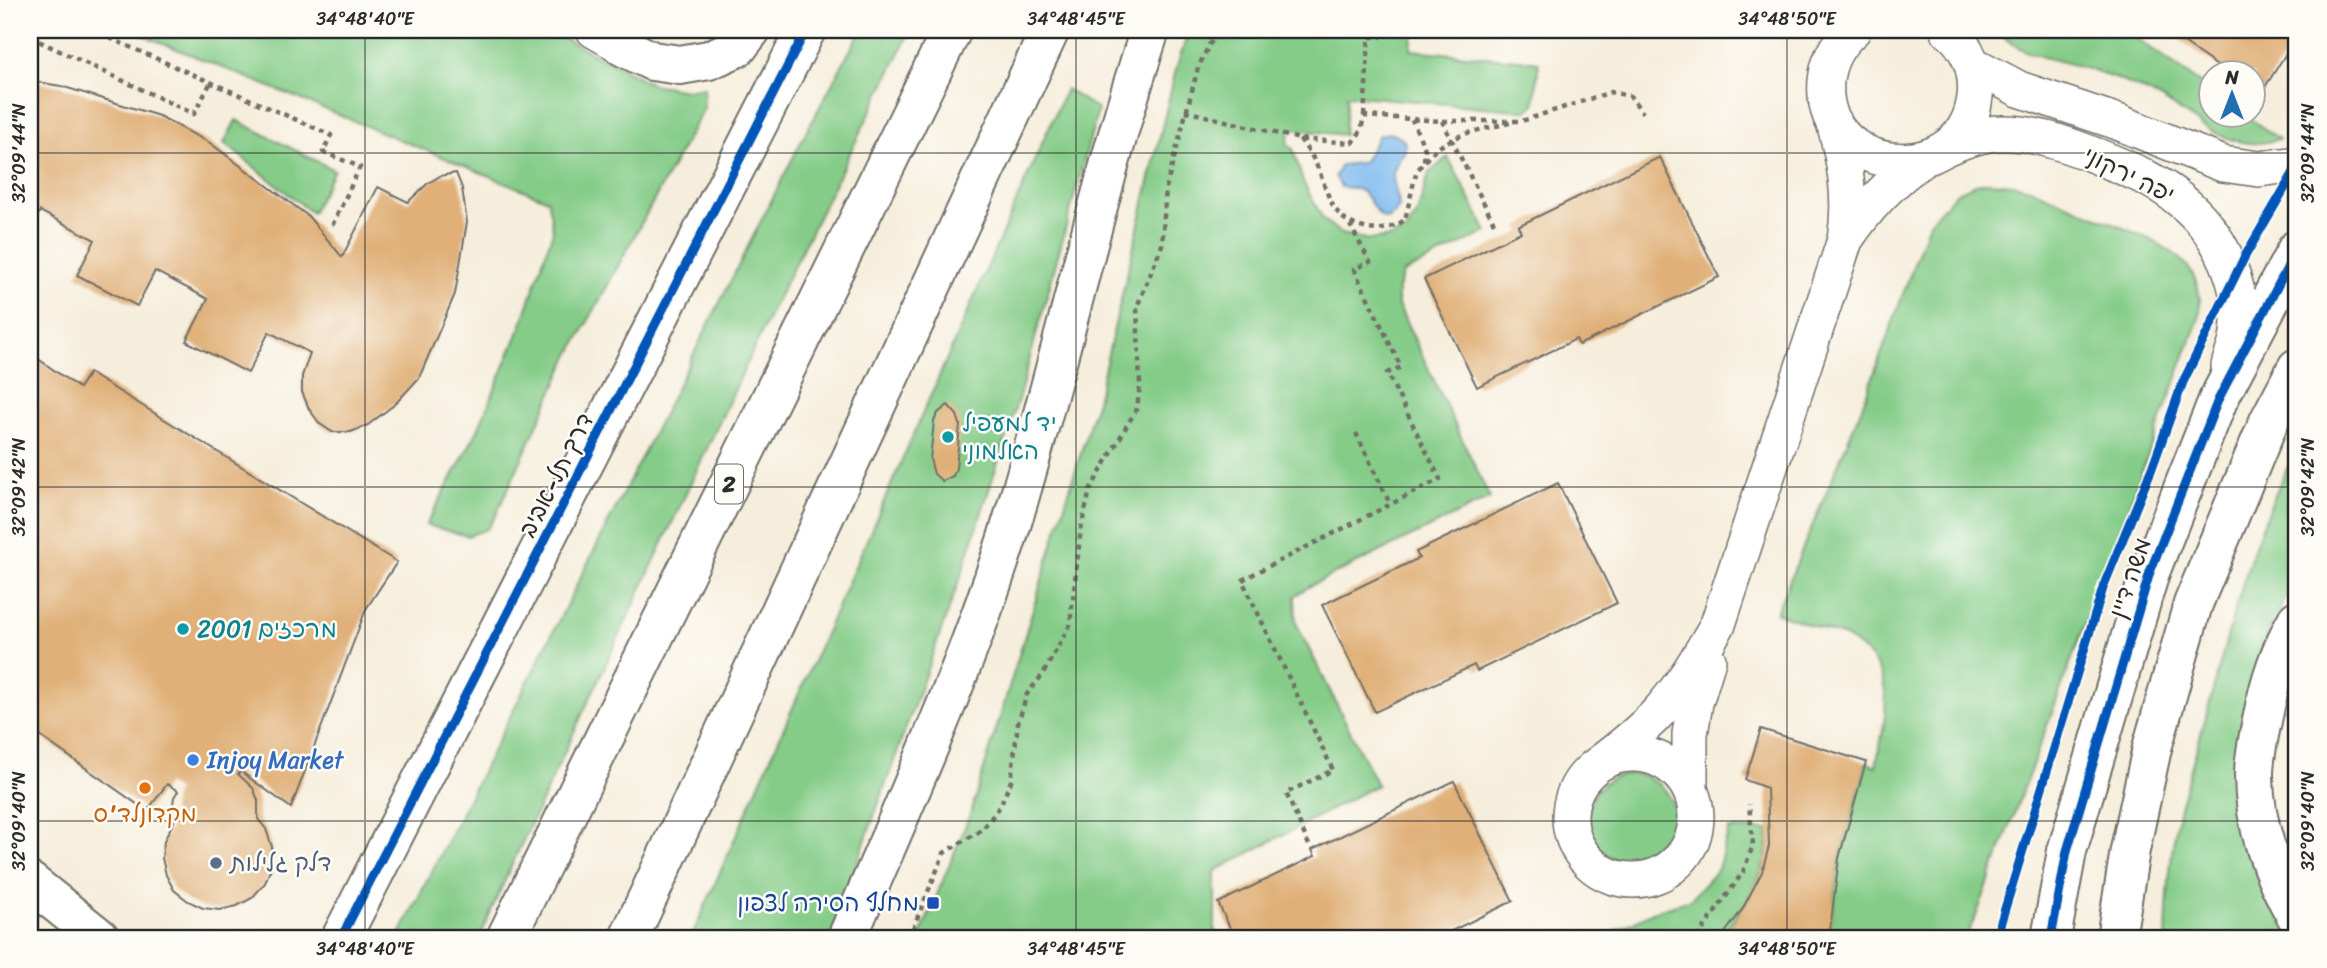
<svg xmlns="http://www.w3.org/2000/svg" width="2327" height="968" viewBox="0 0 2327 968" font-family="Sriracha,'Playpen Sans Hebrew',sans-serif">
<rect width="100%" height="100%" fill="#fdfcf7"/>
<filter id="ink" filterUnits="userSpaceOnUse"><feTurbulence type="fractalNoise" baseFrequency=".0143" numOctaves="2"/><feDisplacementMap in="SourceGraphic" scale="14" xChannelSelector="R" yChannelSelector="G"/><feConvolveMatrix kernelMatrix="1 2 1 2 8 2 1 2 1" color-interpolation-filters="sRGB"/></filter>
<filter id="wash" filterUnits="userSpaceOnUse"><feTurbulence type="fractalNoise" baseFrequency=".00686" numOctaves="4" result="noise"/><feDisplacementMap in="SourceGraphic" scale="28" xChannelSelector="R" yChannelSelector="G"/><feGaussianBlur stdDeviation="1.57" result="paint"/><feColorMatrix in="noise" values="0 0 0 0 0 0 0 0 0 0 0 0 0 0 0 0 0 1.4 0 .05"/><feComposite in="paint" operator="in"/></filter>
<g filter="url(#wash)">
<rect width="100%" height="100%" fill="#f6eedc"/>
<!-- green -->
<path fill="#84cc88" stroke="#587c5a" stroke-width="2" d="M130,30H548L652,84L687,90L704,87V108L567,360L496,515L487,529L468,536L426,525L477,432L522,324L553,231L548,200Z
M861,30H911L771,312L513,862L479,938H398L801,142Z
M1189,30H1413L1411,50L1539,62L1534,105L1527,111L1347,95L1344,135L1290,129L1287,145L1293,149L1303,182L1323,219L1341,234L1370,240L1392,237L1406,231L1417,214L1429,173L1448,157L1487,232L1403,273L1398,288V305L1490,498L1310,586L1295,596L1296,623L1377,785L1215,871V938H919L970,815L1097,400L1176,69Z
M1998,30H2125L2211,91L2212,116H2246L2279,139C2264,143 2252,145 2237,141C2206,134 2186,112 2158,97C2135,85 2103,74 2078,66C2050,58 2016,55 1998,30Z
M1066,89L1098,110L1019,397L963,570L830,938H691Z
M236,120L334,170L312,213L224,143Z
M1987,182L2014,184L2030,188C2057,200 2083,211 2110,222C2155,242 2208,256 2199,318L1976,916L1965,938H1829L1839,858L1866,762L1876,766C1886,713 1901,669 1845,637L1776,613L1860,412L1929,223L1957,192L1976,184Z
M2297,449V583L2287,596L2268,632L2242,714L2239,783L2262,886L2291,938H2166C2167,896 2170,853 2179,812C2189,772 2202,733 2212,694C2234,611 2256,525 2297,449Z
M1587 818a44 44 0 1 1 88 0a44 44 0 1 1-88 0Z
M1729,829L1768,830C1771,871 1744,906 1721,938H1602L1653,912L1691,899L1718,869Z"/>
<!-- water -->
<path fill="#7ebaf0" stroke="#54728e" stroke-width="2" d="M1390,133C1422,143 1395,159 1393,173C1392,185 1399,196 1399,207C1383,236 1373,202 1363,192C1357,187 1349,188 1341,187L1335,176L1341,165L1360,163L1365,160L1379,135Z"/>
<g id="blocks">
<!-- building -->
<path fill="#e0b078" d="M2165,30H2297V36L2260,95L2254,90V74H2229Z
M30,81L61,86L159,116L210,143L308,216L342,257L378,187L408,202L427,184L440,176L456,173L462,188L467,222L455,294L419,378L395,404L368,425L351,432H332L320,424L309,409L302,392V376L310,353L269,332L248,373L186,341L208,299L155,271L137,306L77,275L95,240L40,211L30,230Z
M1660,157L1719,277L1579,345L1576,339L1477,387L1424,279L1521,232L1518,226Z
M30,353L79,388L89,373L397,562L366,609L291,808L240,771L238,774L253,788L258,800V819L266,829L272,847V865L265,883L252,898L237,906L220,910L203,908L188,901L174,890L166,875L162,858L164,841L174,821L172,812L174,797L178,791L167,784L147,811L30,729L41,711L30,703Z
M948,405L957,415L960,424L956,469L953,476L942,481L934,474L930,459L934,421L938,413Z
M1558,483L1617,603L1477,671L1474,665L1375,712L1322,605L1419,558L1416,552Z
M1761,729L1866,762L1839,858L1829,938H1721L1742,910L1762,872L1769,846L1767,788L1745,780Z
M1454,781L1513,901L1437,938H1235L1218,903L1315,856L1312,850Z"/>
</g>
</g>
<g filter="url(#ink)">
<use href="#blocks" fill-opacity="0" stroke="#726f69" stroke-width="2"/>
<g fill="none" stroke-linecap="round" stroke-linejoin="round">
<!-- street casing -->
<g stroke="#726f69" stroke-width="38">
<path id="street" d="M594,30L622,46
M1853,30C1838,43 1828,60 1826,81C1818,177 1964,191 1975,97C1978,71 1968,46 1948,30
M1972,64L2019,89L2118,122L2223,164L2259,169L2297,164
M1945,148C1963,141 1982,133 2001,133C2033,132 2065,144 2094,155C2123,167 2155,179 2179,199C2221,232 2247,287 2237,340C2235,349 2231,357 2229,366
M1845,240C1866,208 1892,180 1924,158
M1570 817a63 63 0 1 1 126 0a63 63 0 1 1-126 0Z
M1596,766C1616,751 1636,735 1654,717C1680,690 1699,657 1718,624L1845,240C1852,198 1845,162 1834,122
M1690,788V734L1695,703L1708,660"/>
</g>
<!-- secondary casing -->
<g stroke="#726f69" stroke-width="42">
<path id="secondary" d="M622,46L652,61L680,65L709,60L738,47L751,30
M30,882L100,938
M341,938L806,30
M2051,938L2067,851L2150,572L2218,400L2297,249
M2116,938L2130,850L2152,748L2193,604L2269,421L2297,368"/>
</g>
<!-- highway casing -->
<g stroke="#726f69" stroke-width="42">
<path id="highway" d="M2297,620C2280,650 2269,683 2263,716C2259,735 2254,755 2254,775C2254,824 2272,875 2297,917
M506,938L952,30
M629,938L1050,30
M847,938C906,800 969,663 1013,519C1062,357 1097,191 1150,30"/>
</g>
<!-- path -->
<path stroke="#726f69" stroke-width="4.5" stroke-dasharray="5 5" stroke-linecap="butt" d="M91,30L331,135L323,152L360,167L332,226
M30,37L194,114L211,82
M1185,111L1300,139L1352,143L1361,131L1364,116L1442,121H1522L1611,92L1630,96L1643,113
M1364,116L1369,37H1380L1381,30
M1442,121L1494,223
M1300,139C1305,147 1311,154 1315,162C1329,190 1328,219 1364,228C1378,232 1392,228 1405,220L1416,173L1424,161L1425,149L1412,120
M1425,161C1446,134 1479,130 1510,123
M1356,433L1390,504
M30,715L39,699
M1309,845L1286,793L1333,770L1242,580L1440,479L1387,373L1401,367L1354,269L1370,262L1350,225
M909,938L944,853L983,829L1000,806L1011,781L1018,723L1027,694L1043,674L1070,625L1081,528L1090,490L1137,408L1140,385L1137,307L1162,245L1166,188L1198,68L1209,45L1220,30
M1697,938L1743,872L1753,845L1749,804"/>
<!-- street -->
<use href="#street" stroke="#fff" stroke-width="35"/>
<!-- secondary -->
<use href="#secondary" stroke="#fff" stroke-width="38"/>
<!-- highway -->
<use href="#highway" stroke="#fff" stroke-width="38"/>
<!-- cycleway casing -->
<g stroke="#fdfcf7" stroke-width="13">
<path id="cycleway" d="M341,938L806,30
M1996,938L2104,585L2152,468L2183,382L2245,256L2297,167
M2051,938L2067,851L2150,572L2218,400L2297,249"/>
</g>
<!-- cycleway -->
<use href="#cycleway" stroke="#0057b8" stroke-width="9"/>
</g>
</g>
<!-- ticks -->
<path fill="none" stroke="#2b2b2b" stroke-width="2" stroke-opacity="0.45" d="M365,30V938M1076,30V938M1787,30V938M30,153H2297M30,487H2297M30,821H2297"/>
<!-- markers -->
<g fill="#0f9aa8" stroke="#fdfcf7" stroke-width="2.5">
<circle cx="948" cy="437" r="7"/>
<circle cx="183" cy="629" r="7"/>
</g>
<circle fill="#3f7fe0" stroke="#fdfcf7" stroke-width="2.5" cx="193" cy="760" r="7"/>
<circle fill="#e8710a" stroke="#fdfcf7" stroke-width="2.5" cx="145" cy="788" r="7"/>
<circle fill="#5c6f8a" stroke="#fdfcf7" stroke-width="2.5" cx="216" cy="863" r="7"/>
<rect fill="#1a4fb4" stroke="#fdfcf7" stroke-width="2.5" x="926" y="896" width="14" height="14" rx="3.5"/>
<g text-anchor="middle" stroke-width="5" stroke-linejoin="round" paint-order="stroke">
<!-- shield labels -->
<rect fill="#fdfcf7" stroke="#6a6a68" stroke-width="2" x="715" y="464.5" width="28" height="39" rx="5"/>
<g font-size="23" font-weight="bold" fill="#2b2b2b">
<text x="729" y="492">2</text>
</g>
<!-- street labels -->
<g font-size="24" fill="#2b2b2b" stroke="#fdfcf7">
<text transform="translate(2129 175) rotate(26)" y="8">יפה ירקוני</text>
<text transform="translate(556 475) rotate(-63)" y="8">דרך תל-אביב</text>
<text transform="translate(2130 578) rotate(-71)" y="8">משה דיין</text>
</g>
<!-- culture labels -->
<g font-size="24" fill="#0d838f" stroke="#fdfcf7" text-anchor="start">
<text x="962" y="431">יד למעפיל<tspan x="962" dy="28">האלמוני</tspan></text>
<text x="197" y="637">מרכזים 2001</text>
</g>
<!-- shop labels -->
<g font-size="24" fill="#366cbe" stroke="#fdfcf7" text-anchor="start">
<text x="207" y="768">Injoy Market</text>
</g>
<!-- food labels -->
<g font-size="24" fill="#c56008" stroke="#fdfcf7">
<text x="145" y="822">מקדונלד'ס</text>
</g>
<!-- service labels -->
<g font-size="24" fill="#4e5e75" stroke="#fdfcf7" text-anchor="start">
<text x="230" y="871">דלק גלילות</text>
</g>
<!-- transit labels -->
<g font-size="24" fill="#164399" stroke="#fdfcf7" text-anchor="end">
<text x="919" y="911">מחלף הסירה לצפון</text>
</g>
</g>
<!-- margin -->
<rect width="2327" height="968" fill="none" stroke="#fdfcf7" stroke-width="77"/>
<!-- north arrow -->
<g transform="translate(2232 94)"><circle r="33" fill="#fdfcf7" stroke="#a9a8a5" stroke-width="2"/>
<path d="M0-5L12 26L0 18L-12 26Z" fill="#1f6fb2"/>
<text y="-10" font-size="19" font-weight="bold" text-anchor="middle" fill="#2b2b2b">N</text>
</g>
<rect x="38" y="38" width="2250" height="892" fill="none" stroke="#2b2b2b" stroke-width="2.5"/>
<g font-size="18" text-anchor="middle" fill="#2b2b2b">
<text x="365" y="25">34°48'40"E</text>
<text x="1076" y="25">34°48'45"E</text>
<text x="1787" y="25">34°48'50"E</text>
<text transform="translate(19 153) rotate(-90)" y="6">32°09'44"N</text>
<text transform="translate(2308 153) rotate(-90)" y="6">32°09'44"N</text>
<text transform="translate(19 487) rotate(-90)" y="6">32°09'42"N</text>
<text transform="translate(2308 487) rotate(-90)" y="6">32°09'42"N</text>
<text transform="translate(19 821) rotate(-90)" y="6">32°09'40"N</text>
<text transform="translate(2308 821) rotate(-90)" y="6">32°09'40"N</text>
<text x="365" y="955">34°48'40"E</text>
<text x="1076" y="955">34°48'45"E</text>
<text x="1787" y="955">34°48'50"E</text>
</g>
</svg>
